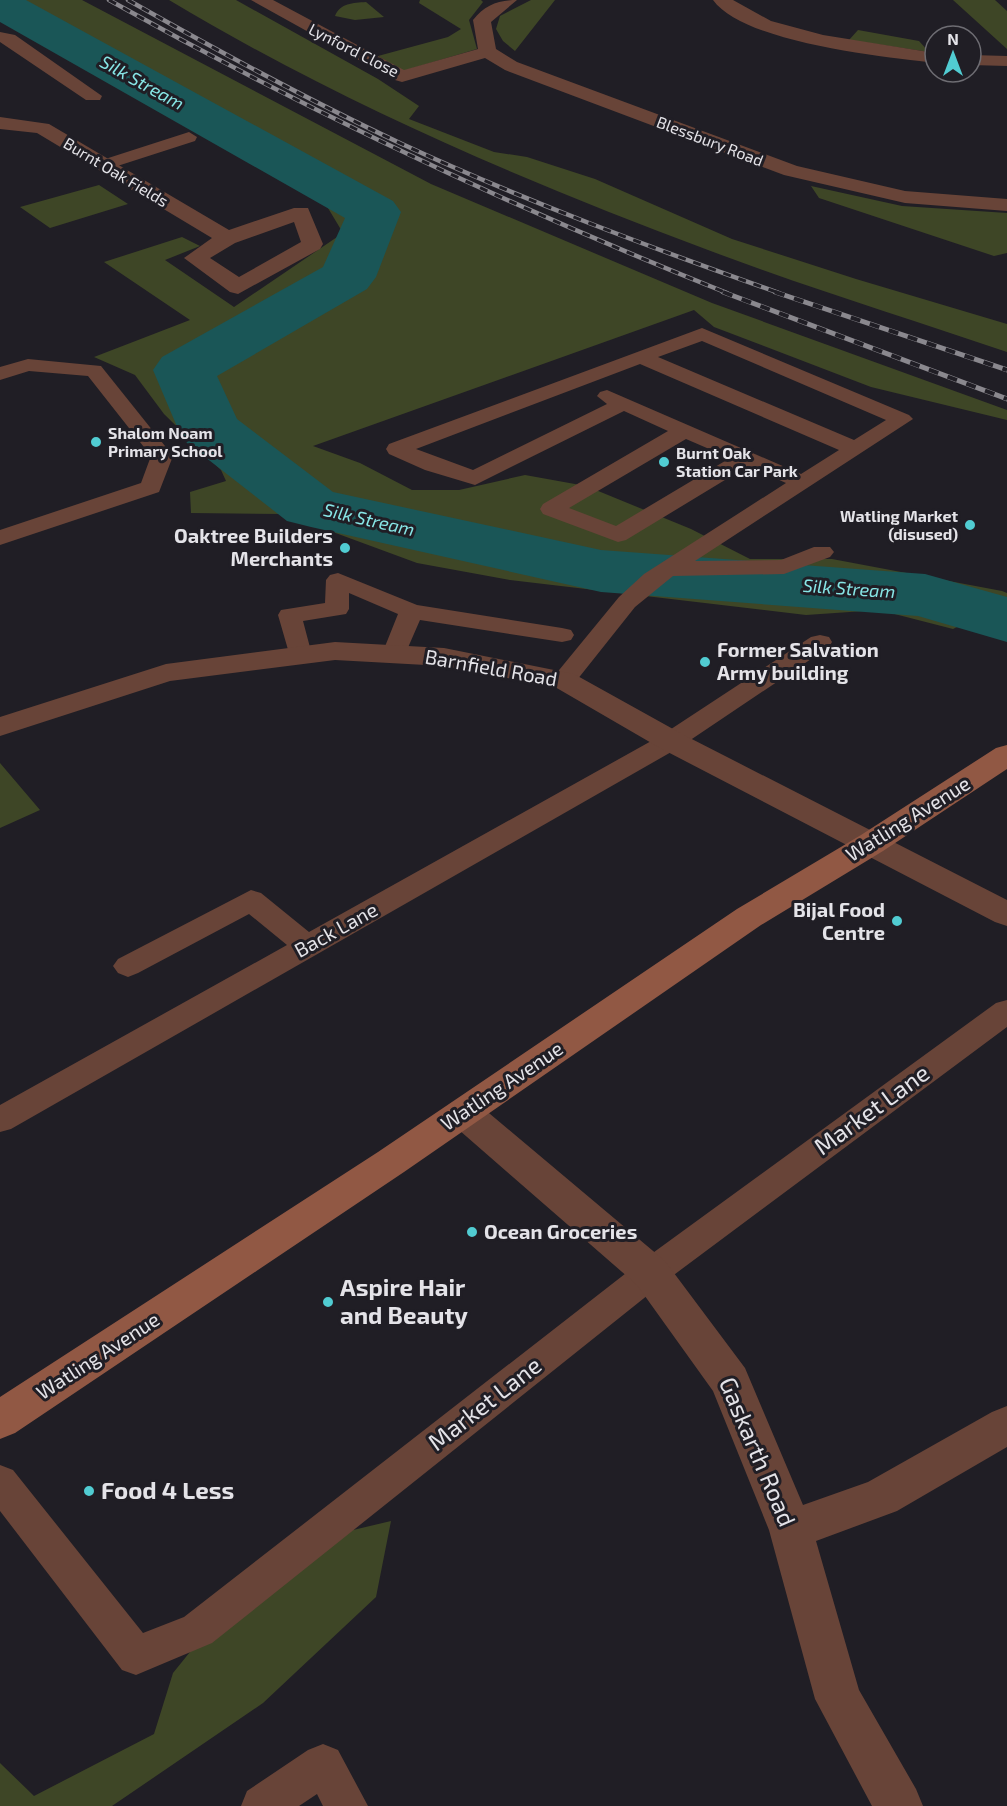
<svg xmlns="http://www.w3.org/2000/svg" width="1007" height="1806" viewBox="0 0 1007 1806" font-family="'Exo 2',sans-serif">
<rect width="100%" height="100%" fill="#201e25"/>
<!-- green -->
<path fill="#3e4626" d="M0,0H82L431,184L712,303L1007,410V420L871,387L714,327L694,310L313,446L360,463L412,490H459L525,475L586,486L691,529L750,559H832L1002,591L1007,593V602L953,629L879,610L806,615L510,580L417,563L284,514L191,513L190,492L226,481L221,470L164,414L135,375L94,357L190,320L104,262L182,237L200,246L165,260L234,307L343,233L325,203L0,13Z
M169,0H236L378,79L419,106L409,119L494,152L527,157L595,179L732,239L856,279L1007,324V352C907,318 806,287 708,250C523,181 339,102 169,0Z
M420,0H481L483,2L469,20L477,49L403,71L378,56L448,37L461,29L419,3Z
M531,0H555L515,51L503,41L496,29L500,16Z
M953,0H995L1007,11V49Z
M366,2L384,17L355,20L335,16C340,3 353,3 366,2Z
M858,30L919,41L929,52L849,40Z
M99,185L128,204L50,228L20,207Z
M811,186L902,206L1007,213V253L994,256L819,198Z
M0,763L40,810L0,828Z
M391,1521L376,1597L263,1703L112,1806H0V1763L34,1796L154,1734L173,1673L273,1549Z"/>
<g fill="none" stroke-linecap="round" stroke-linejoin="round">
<!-- river -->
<path fill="#1a5657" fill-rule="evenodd" d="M0,0H26L393,201L401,212L376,277L367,289L217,376L237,419L333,492L601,550L925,574L1007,597V642L918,616L601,592L311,527L287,521L187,443L178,429L153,370L162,357L323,267L345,218L0,22Z"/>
<!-- lane -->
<path fill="#684438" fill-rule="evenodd" d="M189,132L197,137L195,141L105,170L96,165L99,161Z
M702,328L909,415L913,419L695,561L781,560L814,547H830L834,552L830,557L784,574L673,576L635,607L573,685L564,688L555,685L551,680L555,675L619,597L644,574L786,483L748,466L626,540L618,542L543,514L540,509L543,504L668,431L624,411L475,485L425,470L389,454L386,449L389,444ZM702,341L886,420L854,440L658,357ZM640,364L839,450L801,474L607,390L600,392L597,396L607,404L473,470L416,449ZM686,439L730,458L616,526L569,508Z
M28,359L101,366L173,456L159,492L0,545V530L141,483L151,456L88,376L29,371L0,380V367Z
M338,573L417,605L562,628L571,630L574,635L571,640L562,642L420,620L403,659L394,661L385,659L382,654L398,614L349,593V609L346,614L303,621L312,655L309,660L300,662L291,660L278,615L281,610L325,603L326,580L330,575Z
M820,635L829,637L832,642L829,647L680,747L11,1129L0,1132V1105L287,945L249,914L138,973L128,977L118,973L113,966L118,959L251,890L261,893L309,932L662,735L811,637Z
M1007,1000V1027L663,1283L212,1643L136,1675L122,1670L0,1511V1465L13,1470L143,1633L184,1617L639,1263L996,1003Z
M323,1744L338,1750L368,1806H323L317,1794L299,1806H241L247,1791L308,1750Z"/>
<!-- street -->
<path fill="#684438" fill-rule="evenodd" d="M251,0H273L404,70L478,49L473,20C485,5 498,0 517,0L491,22L496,49L517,62L797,166L905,191L1007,199V211L905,203L784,175L505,70L485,58L402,82L395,80Z
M713,0H733L771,21L823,35L935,53V63C884,57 744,43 713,0Z
M0,32L15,35L102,96L100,100H86L0,42Z
M971,55L1007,56V66L971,65Z
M0,117L49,124L229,230L294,208H308L323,244L320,249L238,294L230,292L184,258L212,238L37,133L0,129ZM294,222L301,242L239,277L210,258L235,243Z
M335,642L444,648L574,674L682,734L1007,900V926L995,922L660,748L555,687L444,666L335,660L170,681L0,736V717L166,664Z
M464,1099L477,1103L665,1261L745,1368L803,1505L868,1482L992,1412L1007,1406V1447L897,1511L816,1541L859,1690L916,1789L923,1806H872L815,1699L769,1530L713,1391L637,1285L451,1123L446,1113L451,1103Z"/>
<!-- secondary -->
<path fill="#915844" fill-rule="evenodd" d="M1007,745V769L883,851L761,925L404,1172L15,1433L0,1439V1397L378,1152L737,909L861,835L996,748Z"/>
<!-- rail-far1 casing -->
<g stroke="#8a888e" stroke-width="4.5">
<path id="rail-far1" d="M109,0C309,112 514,208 727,293
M128,0C218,51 308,100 402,144C525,201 652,248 779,293"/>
</g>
<!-- rail casing -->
<g stroke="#8a888e" stroke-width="5">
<path id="rail" d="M723,292L1007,399
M775,292L1007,370"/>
</g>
<!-- rail-far1 -->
<use href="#rail-far1" stroke="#201e25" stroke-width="3" stroke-dasharray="8" stroke-linecap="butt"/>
<!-- rail -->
<use href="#rail" stroke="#201e25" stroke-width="4" stroke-dasharray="10" stroke-linecap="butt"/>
</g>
<!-- markers -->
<g fill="#51ccd2" stroke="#201e25" stroke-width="2">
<circle cx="96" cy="442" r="6"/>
<circle cx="664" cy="462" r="6"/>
<circle cx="970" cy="525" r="6"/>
<circle cx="345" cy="548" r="6"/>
<circle cx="705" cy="662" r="6"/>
<circle cx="897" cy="921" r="6"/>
<circle cx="472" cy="1232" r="6"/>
<circle cx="328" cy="1302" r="6"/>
<circle cx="89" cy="1491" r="6"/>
</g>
<g text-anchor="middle" stroke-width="6" stroke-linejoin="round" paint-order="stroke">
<!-- far-street labels -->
<g font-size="16" fill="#e4e3e8" stroke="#201e25">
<text transform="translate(354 50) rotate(27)" y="6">Lynford Close</text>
<text transform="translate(710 141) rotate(21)" y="6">Blessbury Road</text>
<text transform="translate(116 172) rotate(31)" y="6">Burnt Oak Fields</text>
</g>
<!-- far-poi labels -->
<g font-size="16" font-weight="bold" fill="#e4e3e8" stroke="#201e25" text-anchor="start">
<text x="108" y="439">Shalom Noam<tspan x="108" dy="18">Primary School</tspan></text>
<text x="676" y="459">Burnt Oak<tspan x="676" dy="18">Station Car Park</tspan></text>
<text x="958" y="522" text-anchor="end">Watling Market<tspan x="958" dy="18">(disused)</tspan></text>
</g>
<!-- far-water labels -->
<g font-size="18" font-style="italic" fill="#87e6e6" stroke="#201e25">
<text transform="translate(142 83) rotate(29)" y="6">Silk Stream</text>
<text transform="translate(369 520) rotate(13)" y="6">Silk Stream</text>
<text transform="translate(849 589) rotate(4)" y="6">Silk Stream</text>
</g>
<!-- poi labels -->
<g font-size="20" font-weight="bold" fill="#e4e3e8" stroke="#201e25" text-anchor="end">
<text x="333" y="543">Oaktree Builders<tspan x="333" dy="23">Merchants</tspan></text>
<text x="717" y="657" text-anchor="start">Former Salvation<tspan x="717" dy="23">Army building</tspan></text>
<text x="885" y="917">Bijal Food<tspan x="885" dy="23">Centre</tspan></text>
<text x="484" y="1239" text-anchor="start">Ocean Groceries</text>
</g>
<!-- street labels -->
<g font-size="20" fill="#e4e3e8" stroke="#201e25">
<text transform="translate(491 668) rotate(10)" y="7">Barnfield Road</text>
<text transform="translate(908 819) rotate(-32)" y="7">Watling Avenue</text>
<text transform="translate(336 930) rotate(-29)" y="7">Back Lane</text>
<text transform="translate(502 1086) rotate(-34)" y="7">Watling Avenue</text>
<text transform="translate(98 1356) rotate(-33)" y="7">Watling Avenue</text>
</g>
<!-- near-street labels -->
<g font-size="24" fill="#e4e3e8" stroke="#201e25">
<text transform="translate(872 1110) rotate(-36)" y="8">Market Lane</text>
<text transform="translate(485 1404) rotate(-38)" y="8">Market Lane</text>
<text transform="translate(757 1452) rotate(67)" y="8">Gaskarth Road</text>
</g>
<!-- near-poi labels -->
<g font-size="24" font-weight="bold" fill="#e4e3e8" stroke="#201e25" text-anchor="start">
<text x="340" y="1296">Aspire Hair<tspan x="340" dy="28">and Beauty</tspan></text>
<text x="101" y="1499">Food 4 Less</text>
</g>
</g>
<!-- north arrow -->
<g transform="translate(953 54)"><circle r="28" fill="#201e25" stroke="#6e6d73" stroke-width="1.5"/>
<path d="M0-4.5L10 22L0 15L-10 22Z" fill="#51ccd2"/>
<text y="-9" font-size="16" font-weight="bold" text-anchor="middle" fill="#e4e3e8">N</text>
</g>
</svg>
